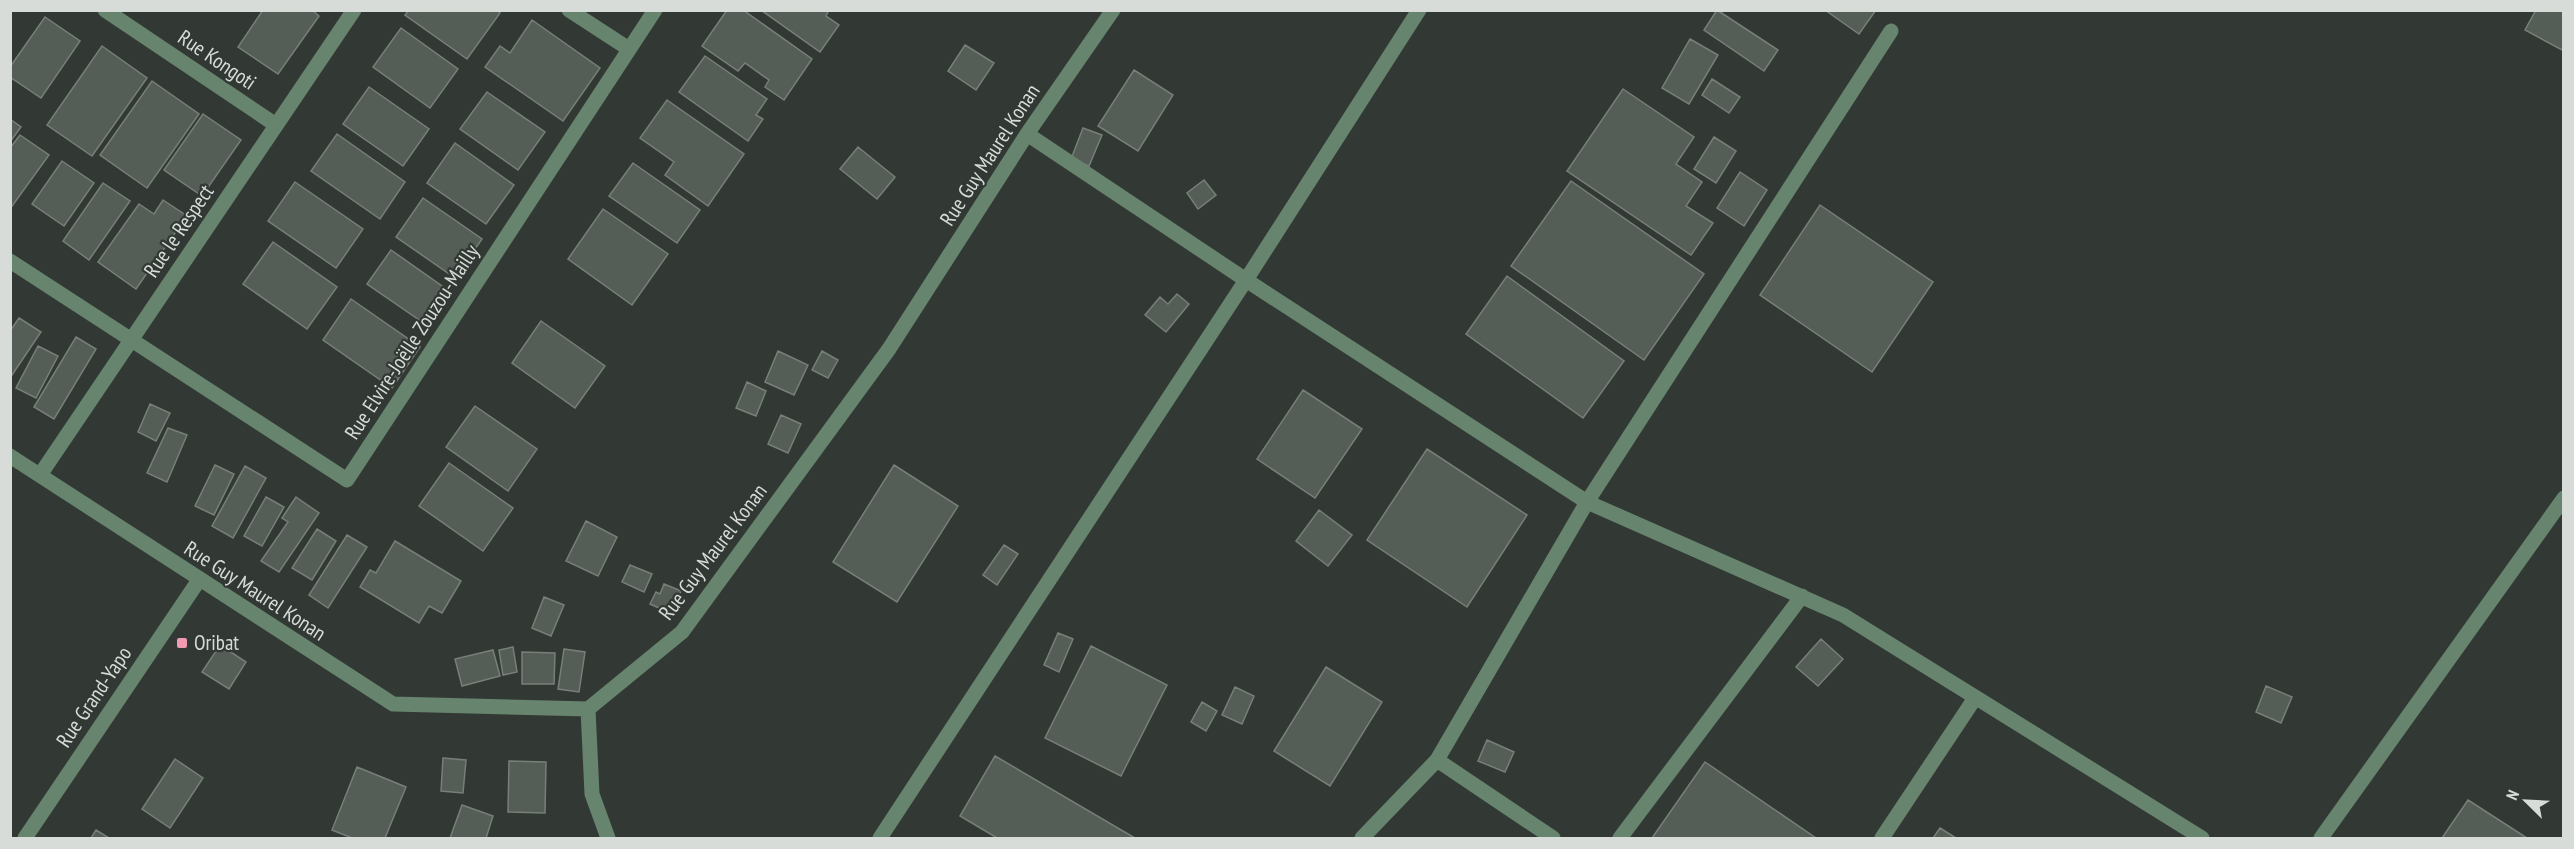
<svg xmlns="http://www.w3.org/2000/svg" width="2574" height="849" viewBox="0 0 2574 849" font-family="'PT Sans Narrow',sans-serif">
<rect width="100%" height="100%" fill="#323934"/>
<!-- building -->
<path fill="#555d57" stroke="#787f79" stroke-width="1.5" d="M263,10H312L319,16L278,74L238,47Z
M409,10H496L500,13L467,59L405,15Z
M727,10H743L812,59L784,100L765,87L769,80L745,63L738,71L702,46Z
M761,10H829L826,16L839,25L820,52Z
M1717,10L1778,50L1764,71L1704,30Z
M1825,10H1876L1859,34Z
M2536,10H2564V51L2525,30Z
M45,17L80,41L41,98L10,77V67Z
M532,20L600,68L563,121L485,67L500,46L510,53Z
M401,28L458,69L430,108L373,67Z
M1690,39L1718,55L1689,104L1662,88Z
M965,45L994,63L976,90L948,71Z
M102,46L147,78L92,156L47,125Z
M705,56L767,99L756,115L763,119L748,141L679,92Z
M1134,70L1173,95L1138,151L1098,126Z
M1712,79L1740,97L1729,113L1702,95Z
M152,81L199,114L147,188L100,155Z
M369,87L429,129L403,166L343,124Z
M1623,89L1694,137L1676,164L1702,182L1686,206L1713,223L1691,255L1567,171Z
M487,92L545,132L518,170L460,129Z
M667,100L744,154L708,206L665,175L674,162L640,138Z
M203,114L241,140L202,196L164,170Z
M10,119L21,127L10,142Z
M1083,128L1102,135L1089,166L1071,159Z
M337,134L405,182L380,219L311,171Z
M20,135L49,155L10,209V148Z
M1714,137L1736,151L1716,183L1694,169Z
M455,143L514,185L486,224L427,183Z
M858,147L895,177L877,199L840,169Z
M62,161L94,183L64,226L32,204Z
M633,163L700,210L677,243L609,196Z
M1740,172L1767,190L1744,226L1717,208Z
M1204,180L1216,195L1198,209L1187,193Z
M1571,181L1704,274L1644,360L1511,266Z
M295,182L363,229L336,268L268,221Z
M103,183L130,201L89,260L63,241Z
M423,198L482,239L455,278L396,237Z
M163,200L187,216L136,289L98,262L139,204L154,214Z
M1820,205L1933,282L1872,372L1760,295Z
M603,209L668,254L632,305L568,259Z
M273,242L337,287L307,329L243,284Z
M391,250L449,291L425,324L367,284Z
M1507,276L1624,361L1583,418L1466,334Z
M1177,294L1189,304L1166,332L1145,315L1160,297L1168,304Z
M351,299L420,347L392,388L323,340Z
M19,318L41,332L10,378V331Z
M541,321L605,366L575,408L512,363Z
M76,337L96,349L54,419L34,407Z
M38,346L58,356L36,398L16,388Z
M778,351L808,365L794,395L765,382Z
M822,351L838,360L828,378L812,370Z
M747,382L766,391L756,416L736,408Z
M1303,390L1362,429L1315,498L1257,459Z
M150,404L170,413L156,441L138,432Z
M475,406L537,449L508,491L446,447Z
M781,415L801,424L788,453L768,444Z
M168,428L187,435L167,482L147,473Z
M1427,449L1527,515L1467,607L1367,540Z
M449,463L513,508L483,551L419,506Z
M215,465L234,474L214,515L195,506Z
M894,465L958,506L897,602L833,562Z
M245,466L266,478L233,538L212,526Z
M266,497L284,507L262,546L244,536Z
M296,497L319,513L279,572L261,561L288,522L282,518Z
M1319,510L1352,535L1328,566L1296,541Z
M586,521L617,537L598,576L566,561Z
M317,529L336,541L312,580L292,568Z
M347,535L367,547L328,608L309,595Z
M395,541L461,581L442,613L429,606L419,623L360,587L370,570L376,573Z
M1004,545L1018,554L997,585L983,575Z
M630,565L652,574L644,592L622,582Z
M664,584L681,591L671,613L650,604L656,592L660,594Z
M544,597L564,605L551,636L532,628Z
M1058,633L1073,639L1059,672L1044,665Z
M1821,639L1843,659L1818,686L1796,667Z
M220,645L246,662L229,689L202,672Z
M1091,646L1167,685L1121,776L1045,738Z
M513,647L517,672L503,675L499,650Z
M564,649L585,652L579,692L558,689Z
M493,650L500,676L462,686L455,659Z
M522,652L555,653L554,684H522Z
M1326,667L1382,702L1330,786L1274,751Z
M2266,686L2292,697L2281,723L2256,712Z
M1235,687L1254,696L1242,724L1222,715Z
M1202,702L1217,711L1206,731L1191,722Z
M1487,740L1514,752L1505,772L1478,761Z
M995,756L1135,838H997L960,816Z
M443,758L466,760L463,793L441,791Z
M175,759L203,778L170,828L142,809Z
M509,761L546,762L545,813L508,812Z
M1705,762L1816,838H1652Z
M357,767L406,787L385,838H352L332,830Z
M2468,800L2527,838H2442Z
M462,805L493,816L486,838H450Z
M1940,828L1956,838H1933Z
M96,830L109,838H91Z"/>
<g fill="none" stroke-linecap="round" stroke-linejoin="round">
<!-- minor -->
<path stroke="#67846e" stroke-width="15" d="M105,10L276,125
M569,10L629,49
M1027,134L1246,280L1587,502L1843,615L2202,838
M10,261L347,480L655,10
M10,456L393,704L588,709L682,632L889,349L1027,134L1113,10
M40,475L354,10
M588,709L592,794L608,838
M1437,760L1553,838
M25,838L199,580
M880,838L1246,280L1419,10
M1362,838L1437,760L1587,502L1891,31
M1620,838L1802,596
M1882,838L1975,698
M2321,838L2564,498"/>
</g>
<!-- markers -->
<rect fill="#f19ab1" stroke="#323934" stroke-width="2" x="176" y="637" width="12" height="12" rx="3"/>
<g text-anchor="middle" stroke-width="4.5" stroke-linejoin="round" paint-order="stroke">
<!-- street labels -->
<g font-size="21" fill="#d7dcd8" stroke="#323934">
<text transform="translate(217 60) rotate(34)" y="7">Rue Kongoti</text>
<text transform="translate(990 155) rotate(-57)" y="7">Rue Guy Maurel Konan</text>
<text transform="translate(179 231) rotate(-56)" y="7">Rue le Respect</text>
<text transform="translate(412 342) rotate(-57)" y="7">Rue Elvire-Joëlle Zouzou-Mailly</text>
<text transform="translate(713 552) rotate(-53)" y="7">Rue Guy Maurel Konan</text>
<text transform="translate(255 591) rotate(33)" y="7">Rue Guy Maurel Konan</text>
<text transform="translate(94 697) rotate(-56)" y="7">Rue Grand-Yapo</text>
</g>
<!-- poi labels -->
<g font-size="21" fill="#d7dcd8" stroke="#323934" text-anchor="start">
<text x="194" y="650">Oribat</text>
</g>
</g>
<!-- border -->
<rect width="2574" height="849" fill="none" stroke="#d7dcd8" stroke-width="24"/>
<!-- north arrow -->
<g transform="translate(2526 801) rotate(294)" stroke="#323934" stroke-width="4.5" paint-order="stroke">
<path d="M0-4.5L10 22L0 15L-10 22Z" fill="#d7dcd8"/>
<text y="-9" font-size="16" font-weight="bold" text-anchor="middle" fill="#d7dcd8">N</text>
</g>
</svg>
